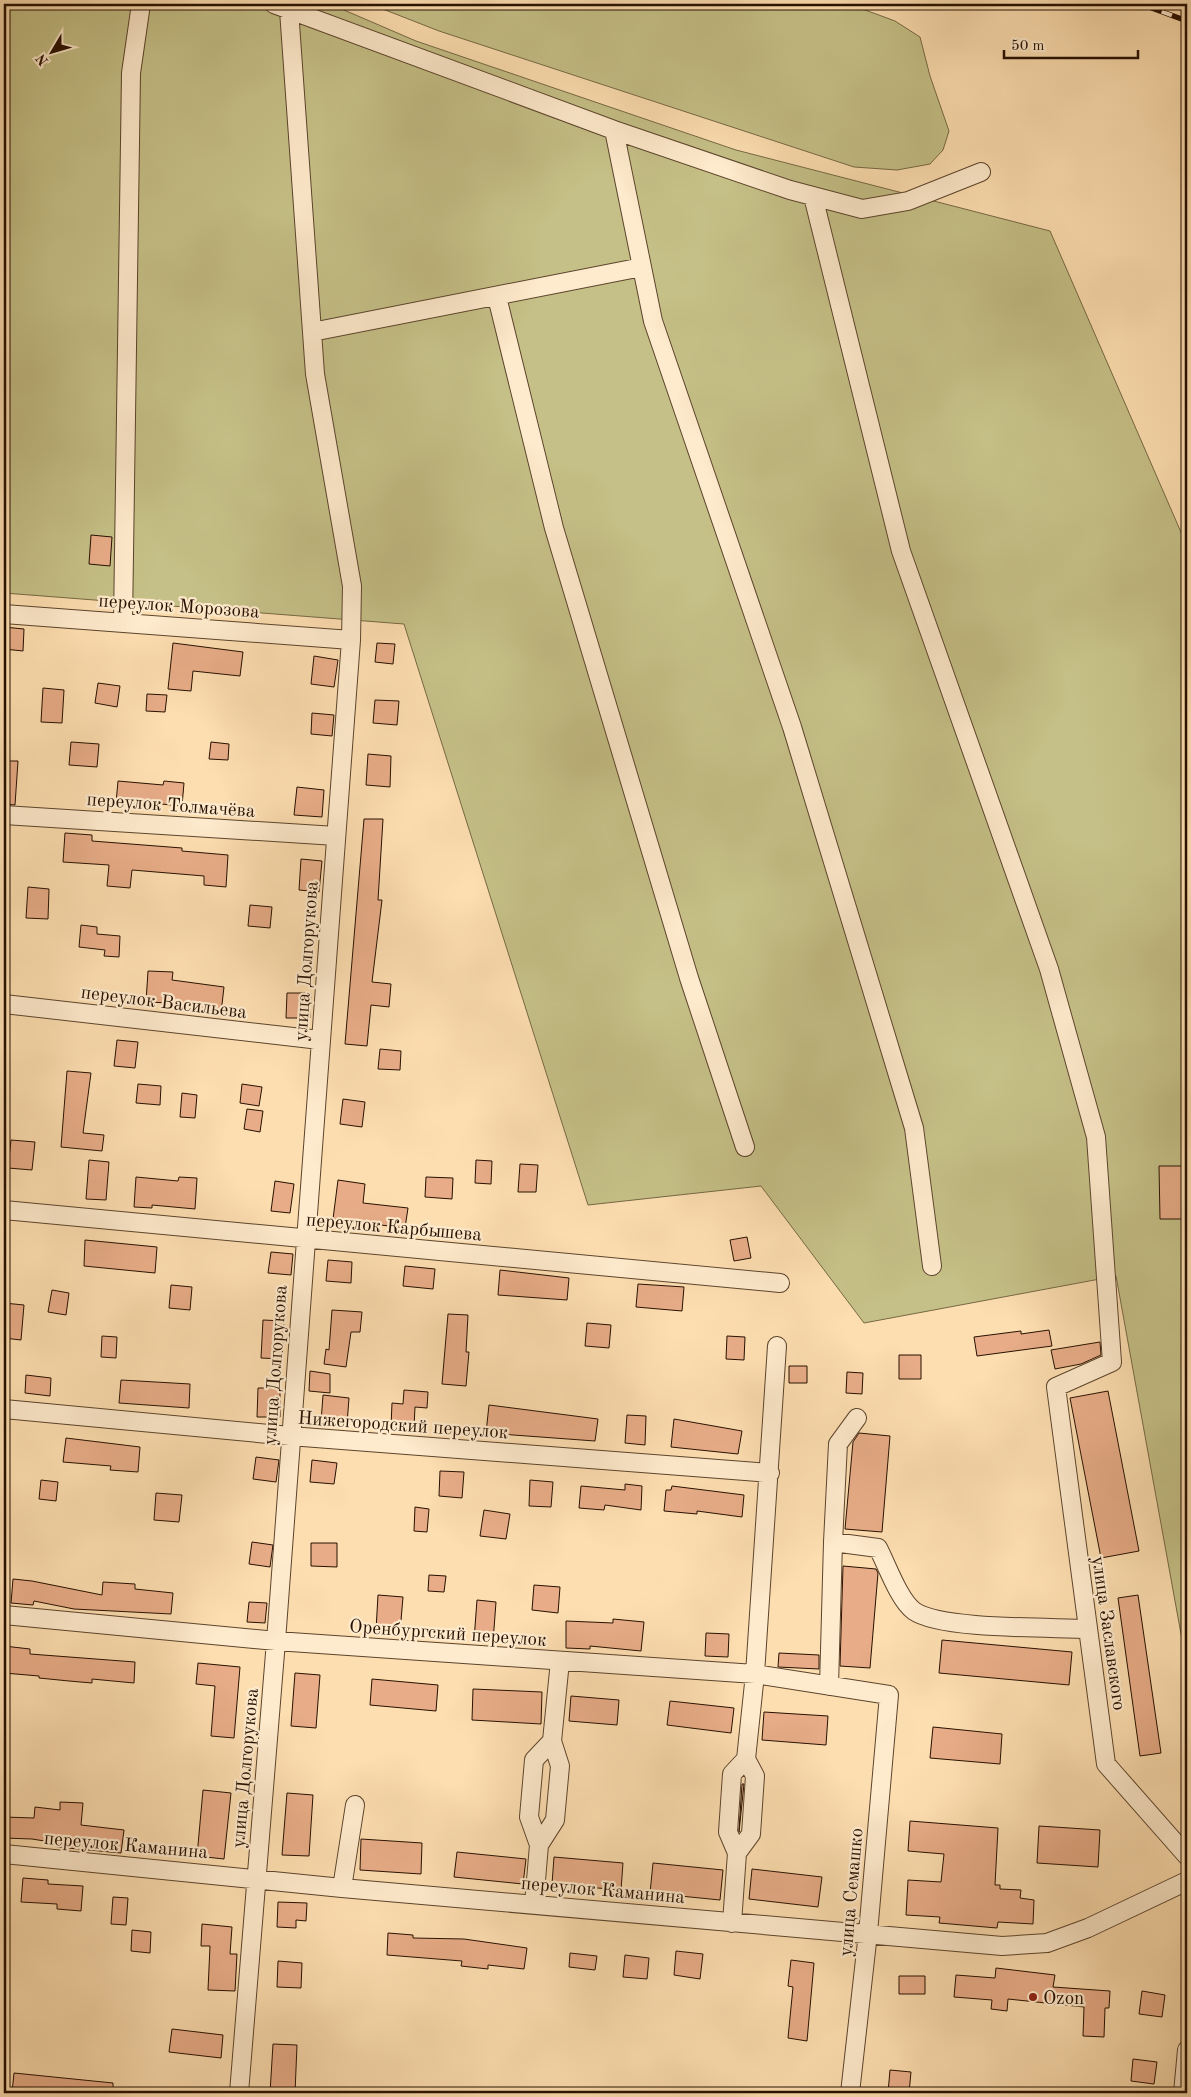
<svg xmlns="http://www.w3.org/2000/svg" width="1191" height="2097" viewBox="0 0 1191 2097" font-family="'Old Standard TT',serif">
<rect width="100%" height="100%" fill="#fddeb0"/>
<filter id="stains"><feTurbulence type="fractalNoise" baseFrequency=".004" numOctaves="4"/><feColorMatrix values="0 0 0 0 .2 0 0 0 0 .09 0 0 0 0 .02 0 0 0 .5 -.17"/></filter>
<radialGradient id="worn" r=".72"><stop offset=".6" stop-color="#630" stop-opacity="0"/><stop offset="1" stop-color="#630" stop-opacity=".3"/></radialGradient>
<!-- green -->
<path fill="#c5c087" stroke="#766844" d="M4,4H330L416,41L736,150L1050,231L1187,546V1667L1116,1276L864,1323L761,1186L588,1205L404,624L4,593Z
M370,4H849L895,21L920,37L930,76L949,131L943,150L930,164L897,170L854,167L439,31Z"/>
<!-- building -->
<path fill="#e8ad88" stroke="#271000" d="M91,535L112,537L110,566L89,564Z
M4,627L24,629L23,651L4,649Z
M173,643L243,652L240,676L193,671L191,691L168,689Z
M377,643L395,644L393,664L375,662Z
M314,656L338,660L334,687L311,684Z
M98,683L120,686L117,707L95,703Z
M43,688L64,690L62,723L41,722Z
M147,694L167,695L165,712L146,711Z
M375,700L399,701L397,725L373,723Z
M312,713L334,715L332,736L311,734Z
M71,742L99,744L97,767L69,765Z
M211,742L229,744L228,760L209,759Z
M368,754L391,756L390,787L366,785Z
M4,761H18L15,805L4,804Z
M118,781L163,785L164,781L184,783L182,806L141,802V805L116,803Z
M297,787L324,790L322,817L294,815Z
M364,819H383L378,900H382L372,982L391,984L389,1007L371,1005L367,1046L345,1044Z
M65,833L92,835V841L182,848V851L228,855L226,887L204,885V876L132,870L130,888L107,886L109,865L63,862Z
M301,859L322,861L319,892L299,890Z
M28,887L49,889L48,919L26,918Z
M250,905L272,907L270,928L248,926Z
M81,925L97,927V934L120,936L119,957L104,956L105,950L79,947Z
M148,971L173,972L172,980L224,987L221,1013L194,1009L195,1004L146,1002Z
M287,993H311L310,1018H286Z
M117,1040L138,1042L135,1068L114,1066Z
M380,1049L401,1051L400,1070L378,1069Z
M67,1071L91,1073L83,1133L104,1135L102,1151L61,1147Z
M138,1084L161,1086L160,1105L136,1103Z
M242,1084L262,1087L259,1106L240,1103Z
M182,1093L197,1095L195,1118L180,1117Z
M343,1099L365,1102L362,1127L340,1124Z
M247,1109L263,1111L260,1132L244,1129Z
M11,1140L35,1142L32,1170L8,1168Z
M89,1160L109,1162L106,1200L86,1199Z
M476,1160L492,1161L491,1184L475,1183Z
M520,1164L538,1165L536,1192H518Z
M1159,1166H1187V1219H1160Z
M136,1177L178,1181L179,1177L197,1178L195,1209L152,1205V1208L134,1207Z
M426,1177L453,1178L452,1199L425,1197Z
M338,1180L365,1184L363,1203L408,1208L405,1228L333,1219Z
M275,1181L294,1184L290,1213L271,1211Z
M747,1237L751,1258L734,1261L730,1240Z
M85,1240L157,1247L155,1273L84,1266Z
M271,1252L293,1254L291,1275L268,1273Z
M328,1260L352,1262L351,1283L326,1281Z
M405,1266L435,1269L433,1289L403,1286Z
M500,1270L569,1278L567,1300L498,1295Z
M638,1284L684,1287L682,1311L636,1307Z
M171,1285L192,1287L190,1310L169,1308Z
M52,1290L69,1293L66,1315L48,1312Z
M4,1303L24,1305L21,1340L4,1338Z
M332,1310L362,1312L360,1332H351L346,1367L324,1364L326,1349L329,1350Z
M448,1314L468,1315L466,1352H469L466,1386L442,1384Z
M263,1320L284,1321L282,1359L261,1358Z
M587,1323L611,1325L609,1348L585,1346Z
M1049,1330L1052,1346L977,1356L974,1337L1021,1331V1334Z
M102,1336L117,1337L116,1358L101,1357Z
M727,1336L745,1337L744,1360L726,1359Z
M1100,1342L1101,1355L1081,1364L1055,1369L1051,1350Z
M899,1355H921V1379H899Z
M789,1366H807V1383H789Z
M310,1371L330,1374V1393L309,1391Z
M847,1372L863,1373L862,1394L846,1393Z
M26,1375L51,1378L50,1396L25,1393Z
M121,1380L190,1384L189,1408L119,1403Z
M258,1388H280V1417H257Z
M404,1390L428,1392L427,1408L415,1407L414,1427L391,1426L392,1403L403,1404Z
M1108,1391L1139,1551L1101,1558L1070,1398Z
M323,1395L349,1398L347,1424L321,1422Z
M489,1405L598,1419L595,1441L486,1433Z
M627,1415L646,1416L645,1445L625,1443Z
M674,1419L742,1431L738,1454L671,1447Z
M859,1433L890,1436L882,1532L845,1529L853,1442Z
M66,1438L140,1447L138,1472L110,1470L111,1466L63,1462Z
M256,1457L279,1460L276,1482L253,1479Z
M312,1460L337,1463L334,1484L310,1482Z
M440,1471L464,1472L462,1498L439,1496Z
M41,1480L58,1482L56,1501L39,1499Z
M530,1480L553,1482L551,1507L529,1506Z
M625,1484L642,1486L641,1510L605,1505L604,1510L579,1508L581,1486L625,1490Z
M672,1486L744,1495L742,1517L697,1511V1514L664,1511L666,1490H671Z
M156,1493L182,1495L179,1522L154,1520Z
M415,1507L429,1509L427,1532L414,1531Z
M484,1510L510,1514L506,1539L480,1536Z
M252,1542L273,1545L270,1567L249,1564Z
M311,1543H337V1567L311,1566Z
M843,1566L876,1569L878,1573L870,1668L840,1666Z
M429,1575L446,1576L444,1592L428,1591Z
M13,1579L32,1581L102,1595L103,1582L135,1584V1589L173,1593L171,1614L74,1609L34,1601L33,1605L11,1603Z
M534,1585L560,1587L558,1613L532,1610Z
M378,1595L403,1597L400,1632L376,1630Z
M1138,1595L1161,1753L1140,1756L1118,1598Z
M477,1600L496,1602L493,1642L474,1640Z
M249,1602L267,1603L265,1623L247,1622Z
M613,1619L644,1622L641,1651L590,1646V1649L566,1648V1621L613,1623Z
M706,1633L729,1634L728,1657L705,1656Z
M942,1640L1072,1652L1069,1685L939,1673Z
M4,1646L30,1649V1654L135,1662L134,1683L92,1679V1683L69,1681L39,1678V1676L4,1673Z
M779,1653L819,1655V1669L778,1667Z
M198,1663L240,1667L234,1738L211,1736L215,1686L196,1684Z
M295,1673L320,1675L316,1728L291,1726Z
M372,1679L438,1685L436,1711L370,1705Z
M473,1689L542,1692L541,1724L472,1720Z
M571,1696L619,1700L617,1725L569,1721Z
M670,1701L734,1708L731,1733L667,1725Z
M764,1712L828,1716L826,1745L762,1740Z
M933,1727L1002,1734L1000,1764L930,1758Z
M742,1784H744L739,1832V1830Z
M203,1790L231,1793L224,1859L197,1856Z
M287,1793L313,1795L309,1856L282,1855Z
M60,1802L83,1803L81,1825L124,1830L121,1853L57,1847V1843L32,1839L4,1838V1817L34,1818L35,1807L60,1810Z
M910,1821L998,1828L995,1885H1000V1889L1021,1890L1020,1898L1034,1900L1033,1924L998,1922L997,1928L939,1923L940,1917L906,1915L908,1880L941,1882L944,1854L908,1851Z
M1039,1826L1100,1830L1098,1867L1037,1863Z
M361,1839L422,1843L421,1874L360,1870Z
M457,1852L526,1859L523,1884L454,1877Z
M554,1857L623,1863L621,1890L552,1884Z
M653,1863L723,1870L720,1900L650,1893Z
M752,1869L822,1877L818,1907L749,1899Z
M23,1878L48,1880V1884L83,1886L81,1911L57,1909V1904L21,1902Z
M113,1897L128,1898L126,1925L111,1924Z
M278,1902L307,1903L306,1921L296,1920V1928L277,1927Z
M202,1924L232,1927L230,1954H237L235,1991L208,1990L210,1946H201Z
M132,1930L151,1932L150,1953L131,1951Z
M388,1933L413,1935V1938L464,1939L527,1948L524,1969L488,1965V1969L461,1966L462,1961L387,1955Z
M676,1951L703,1954L700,1979L674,1975Z
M570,1953L597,1956L595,1970L569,1967Z
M625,1955L649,1958L647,1979L623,1977Z
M791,1960L814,1963L807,2041L788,2038L793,1987L788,1986Z
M278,1961L302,1963L301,1988L277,1987Z
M996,1968L1055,1975L1053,1987L1110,1991L1109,2008H1105L1104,2037L1083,2036L1084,2007L1008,1999L1007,2011L991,2009L992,2000L954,1997L956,1975L995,1978Z
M899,1976H925V1994H899Z
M1142,1991L1165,1995L1162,2017L1139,2014Z
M172,2029L223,2035L221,2058L169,2052Z
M273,2044L297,2045L295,2093H270Z
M1133,2059L1157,2062L1154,2084L1131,2081Z
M890,2070L911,2072L909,2093H888Z
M14,2073L113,2083V2093H12Z"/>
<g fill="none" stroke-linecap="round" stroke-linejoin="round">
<!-- minor casing -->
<g stroke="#5c442c" stroke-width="20">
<path id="minor" d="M274,4L614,130L790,190L862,209L908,201L981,172
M614,130L653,321L792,727L914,1128L932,1266
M813,196L901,551L1049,969L1096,1137L1112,1362L1056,1387L1106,1764L1187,1856
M497,297L554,528L689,978L745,1147
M312,332L642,267
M4,614L351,640
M123,622L131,73L141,4
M4,815L336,836
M4,1004L320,1040
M4,1210L780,1283
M4,1409L290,1436L770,1473
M857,1418L838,1444L833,1542L878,1548C887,1565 899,1600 914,1611C941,1630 1052,1627 1088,1629
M4,1615L276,1641L755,1674L889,1695L868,1933L850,2093
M829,1686L833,1542
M539,1845L555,1820L560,1766L552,1741
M737,1853L751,1834L755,1776L746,1759
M4,1854L342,1888L1002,1946L1047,1943L1088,1928L1187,1881
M342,1888L355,1805
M534,1904L539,1845L529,1817L534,1760L552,1741L560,1661
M732,1923L737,1853L728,1832L732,1774L746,1759L755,1674L777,1346
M239,2093L276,1641L351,640L352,586L315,374L289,10
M1183,2093L1187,2050"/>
</g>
<!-- minor -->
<use href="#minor" stroke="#feeacc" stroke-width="18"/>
<!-- rail casing -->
<g stroke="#271000" stroke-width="5.5">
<path id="rail" d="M1141,4L1187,21
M1177,4L1187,8"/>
</g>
<!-- rail -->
<use href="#rail" stroke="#feeacc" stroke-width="4" stroke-dasharray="11" stroke-linecap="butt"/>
</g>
<!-- markers -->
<circle fill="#8f2418" stroke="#feeacc" stroke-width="2" cx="1033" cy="1997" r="5"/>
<g text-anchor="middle" stroke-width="4.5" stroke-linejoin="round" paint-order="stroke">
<!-- street labels -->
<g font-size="19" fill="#271000" stroke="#feeacc">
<text transform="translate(179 605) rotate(4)" y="7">переулок Морозова</text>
<text transform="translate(171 804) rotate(4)" y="7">переулок Толмачёва</text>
<text transform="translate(305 961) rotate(-86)" y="7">улица Долгорукова</text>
<text transform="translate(164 1001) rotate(7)" y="7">переулок Васильева</text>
<text transform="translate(394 1226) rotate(5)" y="7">переулок Карбышева</text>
<text transform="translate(274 1365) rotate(-86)" y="7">улица Долгорукова</text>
<text transform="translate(403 1424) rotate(4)" y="7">Нижегородский переулок</text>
<text transform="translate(448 1632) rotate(4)" y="7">Оренбургский переулок</text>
<text transform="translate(1110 1633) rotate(82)" y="7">улица Заславского</text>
<text transform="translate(244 1768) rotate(-85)" y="7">улица Долгорукова</text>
<text transform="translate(126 1844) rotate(5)" y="7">переулок Каманина</text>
<text transform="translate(603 1889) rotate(5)" y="7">переулок Каманина</text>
<text transform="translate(850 1892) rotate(-85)" y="7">улица Семашко</text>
</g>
<!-- poi labels -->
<g font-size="19" fill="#271000" stroke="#feeacc" text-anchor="start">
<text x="1043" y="2004">Ozon</text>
</g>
</g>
<!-- margin -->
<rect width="1191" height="2097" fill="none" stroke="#fddeb0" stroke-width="20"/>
<rect x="5" y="5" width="1181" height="2087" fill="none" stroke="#271000" stroke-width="2.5"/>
<rect x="10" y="10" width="1171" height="2077" fill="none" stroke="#271000"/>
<!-- north arrow -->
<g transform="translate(52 52) rotate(232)" stroke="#feeacc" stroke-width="4" paint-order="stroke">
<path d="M0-4L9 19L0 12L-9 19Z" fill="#271000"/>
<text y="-8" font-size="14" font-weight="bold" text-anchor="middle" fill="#271000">N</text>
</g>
<!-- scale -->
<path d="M1004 50v8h134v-8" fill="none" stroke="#271000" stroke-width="2.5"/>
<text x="1011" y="50" font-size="15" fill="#271000" stroke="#feeacc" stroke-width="4" paint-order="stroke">50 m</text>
<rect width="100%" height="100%" filter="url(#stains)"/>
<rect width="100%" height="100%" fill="url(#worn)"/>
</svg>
